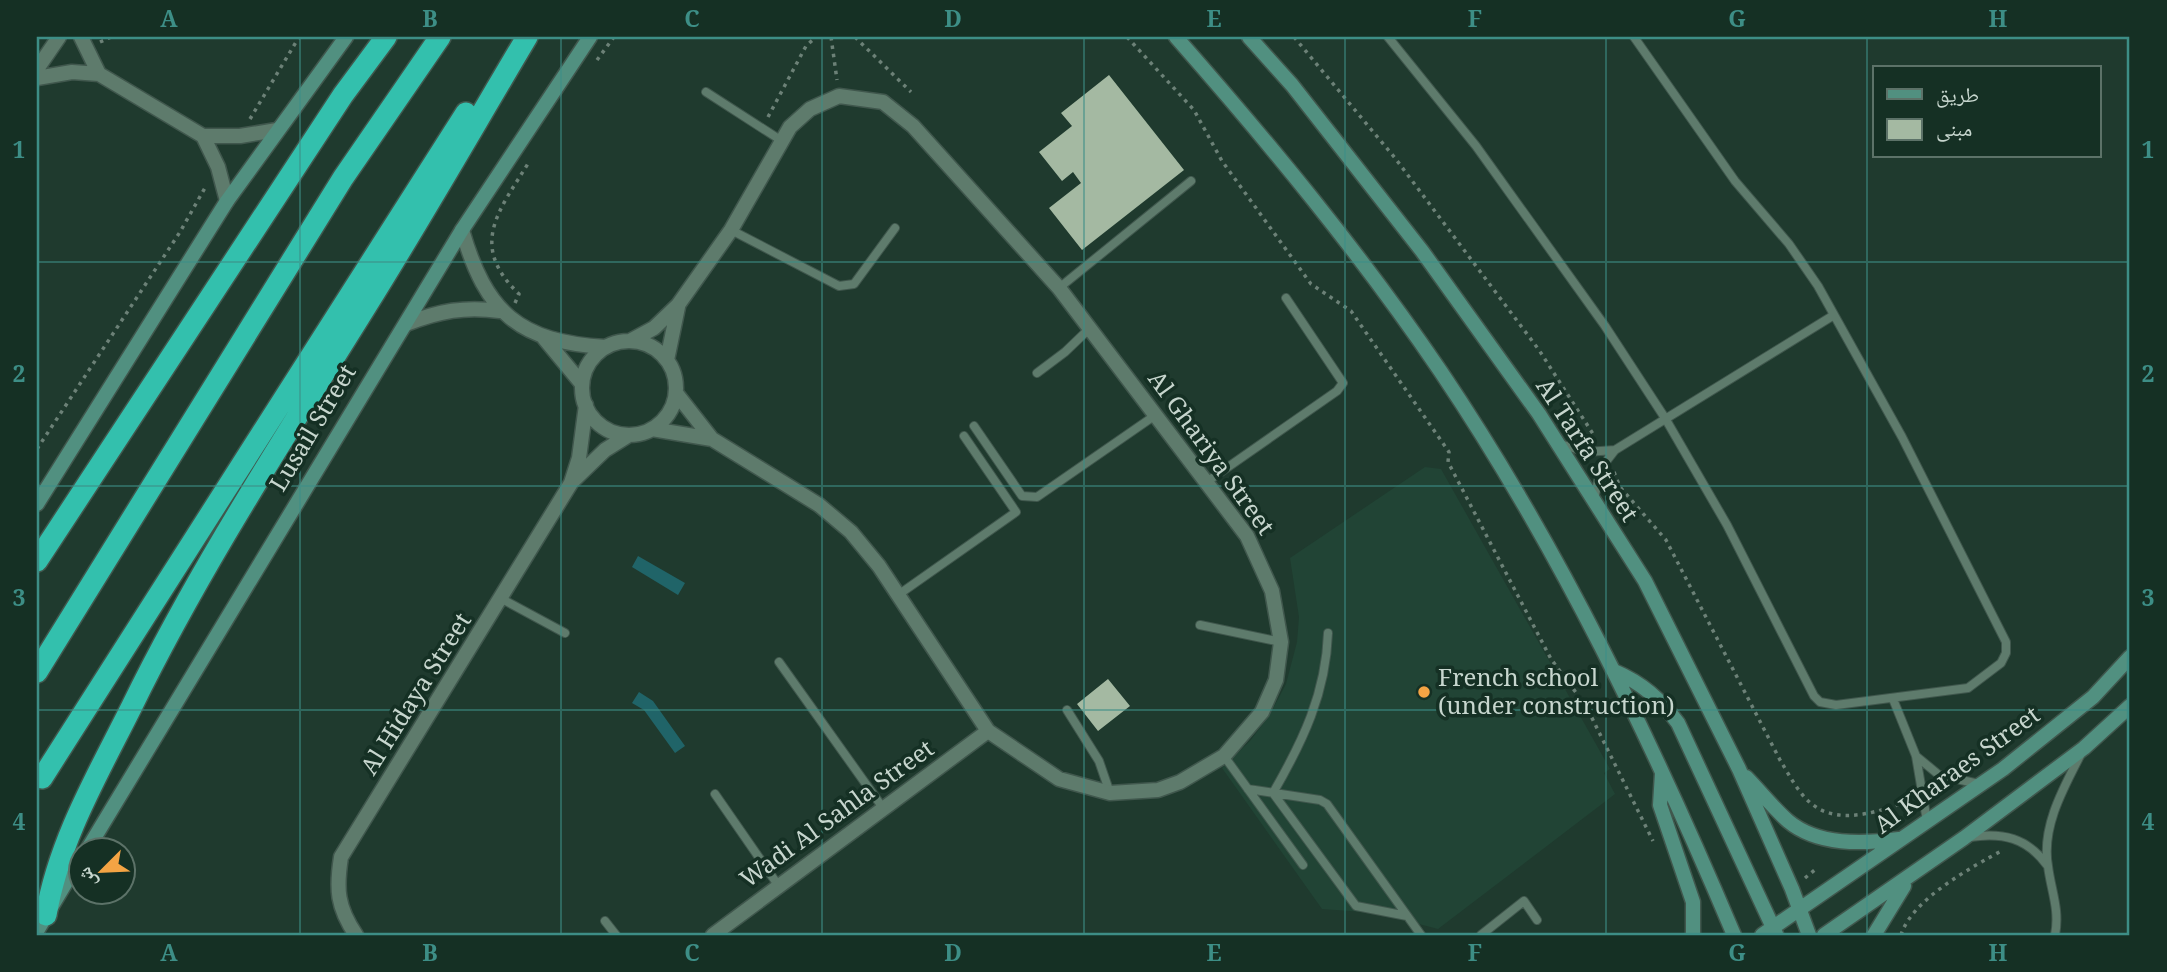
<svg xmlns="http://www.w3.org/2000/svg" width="2167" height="972" viewBox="0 0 2167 972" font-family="'Noto Serif','Noto Naskh Arabic',serif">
<rect width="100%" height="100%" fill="#1f3a2e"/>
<!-- built -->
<path fill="#214435" d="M1425,467L1441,469L1610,769L1604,773L1615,794L1438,929L1377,913L1322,909L1222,768L1250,741L1269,716L1286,684L1297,642L1299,617L1290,558Z"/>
<!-- water -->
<path fill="#206468" d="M638,556L685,583L678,595L632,567Z
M639,692L653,701L685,746L675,753L644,710L632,703Z"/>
<!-- building -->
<path fill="#a4b9a2" d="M1109,75L1184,170L1082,250L1049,208L1081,183L1073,172L1062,181L1039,152L1072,126L1061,113Z
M1108,679L1130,706L1098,731L1077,704Z"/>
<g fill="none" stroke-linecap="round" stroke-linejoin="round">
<!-- lane casing -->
<g stroke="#40574d" stroke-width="10">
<path id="lane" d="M1388,37L1476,146L1605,326L1665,418L1727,525L1814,696L1820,702L1836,705L1968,688L2001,663L2006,653V642L1902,437L1818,286L1789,244L1735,181L1634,37
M706,92L782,141
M731,230L839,286L854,284L895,228
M1059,288L1191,181
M1037,373L1065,352L1090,328
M974,426L1022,496L1037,497L1157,414
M1560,444L1586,452L1615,450
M1208,481L1337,391L1343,383L1286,298
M1594,499L1601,468L1615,450L1834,315
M898,595L1016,512L964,436
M502,599L565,633
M1200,625L1281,642
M1328,633C1326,693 1303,741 1273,793L1356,906L1407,916
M779,662L883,808
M1893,699L1916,756L1927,821
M1067,710L1099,761L1110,793
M1224,756L1303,865
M1916,756L1939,775L1979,784
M1248,789L1320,800L1327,804L1421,935
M715,794L778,885
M1970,837C2003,832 2027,838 2047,865
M605,921L616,935
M1481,935L1524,901L1537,920
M2055,935C2060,909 2051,891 2048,866C2041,827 2064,787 2081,754"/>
</g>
<!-- street casing -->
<g stroke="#40574d" stroke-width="17">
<path id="street" d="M81,37L99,74
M37,69L59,37
M37,78L72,72L99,74L203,136H240L277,130
M203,136L218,167L227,201
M462,230C486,313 519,342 606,347
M406,324C439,311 465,306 500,311
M544,338L582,384
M630,341L654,328L678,305L731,230L790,127L810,109L839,96L883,102L913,126L1059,288L1247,536L1272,591L1281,642L1276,680L1262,712L1224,756L1180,782L1158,790L1110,793L1059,779L988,731L879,566L851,532L819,505L712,439L676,393
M582 388a47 47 0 1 1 94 0a47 47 0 1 1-94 0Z
M667,360L678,307
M652,429L712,439
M574,480L605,450L629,435
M356,935C337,907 336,889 341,857L571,483L579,458L586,405
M713,935L988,731"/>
</g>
<!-- secondary casing -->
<g stroke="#40574d" stroke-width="17">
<path id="secondary" d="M1176,37C1270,144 1361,254 1441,372C1559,547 1652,741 1734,935
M1249,37L1292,85L1422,251L1539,414L1645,581L1739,769L1792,889L1809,935
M37,504L227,201L346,37
M1614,671C1642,683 1660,699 1678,723L1776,934
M1662,773L1660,805L1693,902V935
M1746,777C1760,791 1773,808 1788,821C1818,846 1863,844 1899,839
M87,850L462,230L590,37
M37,931L80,859
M1762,935L2003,769L2093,697L2130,657
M1824,935L1964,838L2084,748L2130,706
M1874,935L1904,886"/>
</g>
<!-- highway casing -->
<g stroke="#40574d" stroke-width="24">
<path id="highway" d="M37,561L343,95L386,37
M37,672L343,178L440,37
M42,778L466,113
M46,915C59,840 98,774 132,706C200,567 285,437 367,305C422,217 474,126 527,37"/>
</g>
<!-- path -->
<path stroke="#6c8177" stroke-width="3.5" stroke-dasharray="3.5 5" stroke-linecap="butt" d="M831,37L837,80
M855,37L911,92
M1127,37L1194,110L1222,161L1311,284L1351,311L1449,452L1448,462L1551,659L1586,706L1653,841
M1294,37L1395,158L1539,350L1595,437
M100,42L111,37
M597,60L614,37
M768,117L806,46L816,37
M250,119L299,37
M515,303L519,294C468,245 499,211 529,162
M37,449L180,232L206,186
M1614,472L1620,487L1666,540L1780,760C1790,776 1800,797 1816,807C1843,825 1884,810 1911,800
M1805,878L1817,868
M1901,935C1912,899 1972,867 2003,850"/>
<!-- lane -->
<use href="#lane" stroke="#5e7b6c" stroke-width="8"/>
<!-- street -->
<use href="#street" stroke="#5e7b6c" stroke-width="14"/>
<!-- secondary -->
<use href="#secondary" stroke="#519080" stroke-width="14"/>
<!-- highway -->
<use href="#highway" stroke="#33c0ad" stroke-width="21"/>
</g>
<!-- grid -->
<path fill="none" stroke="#3d8e86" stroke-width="2" stroke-opacity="0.55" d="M300,37V935M561,37V935M822,37V935M1084,37V935M1345,37V935M1606,37V935M1867,37V935M37,262H2130M37,486H2130M37,710H2130"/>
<!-- markers -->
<circle fill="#f4a444" stroke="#153024" stroke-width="2.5" cx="1424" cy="692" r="7"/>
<g text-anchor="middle" stroke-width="7" stroke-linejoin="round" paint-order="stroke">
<!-- street labels -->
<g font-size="24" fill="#c7d6ce" stroke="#153024">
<text transform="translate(313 428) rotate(-59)" y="8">Lusail Street</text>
<text transform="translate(1587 450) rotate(57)" y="8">Al Tarfa Street</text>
<text transform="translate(1211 453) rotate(54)" y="8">Al Ghariya Street</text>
<text transform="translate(416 694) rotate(-58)" y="8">Al Hidaya Street</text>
<text transform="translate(1957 770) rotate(-36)" y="8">Al Kharaes Street</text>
<text transform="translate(837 814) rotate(-36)" y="8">Wadi Al Sahla Street</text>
</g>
<!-- poi labels -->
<g font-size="24" fill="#c7d6ce" stroke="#153024" text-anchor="start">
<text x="1438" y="686">French school<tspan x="1438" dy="28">(under construction)</tspan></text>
</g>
</g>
<!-- border -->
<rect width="2167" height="972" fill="none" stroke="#153024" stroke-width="77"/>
<!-- legend -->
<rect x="1873" y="66" width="228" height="91" fill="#153024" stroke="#5c7268" stroke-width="2"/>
<rect x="1887" y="89" width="35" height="10" fill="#519080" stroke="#5c7268" stroke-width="2"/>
<text x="1936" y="102" font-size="21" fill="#c7d6ce">طريق</text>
<rect x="1887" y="119" width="35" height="21" fill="#a4b9a2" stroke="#5c7268" stroke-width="2"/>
<text x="1936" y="136" font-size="21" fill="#c7d6ce">مبنى</text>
<!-- north arrow -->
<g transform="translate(102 871) rotate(246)"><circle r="33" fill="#153024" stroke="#5c7268" stroke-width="2"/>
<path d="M0-5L12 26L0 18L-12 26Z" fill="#f4a444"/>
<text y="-10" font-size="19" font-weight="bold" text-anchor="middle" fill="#c7d6ce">ش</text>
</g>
<rect x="38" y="38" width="2090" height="896" fill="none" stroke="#3d8e86" stroke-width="2.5"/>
<g font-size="23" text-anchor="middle" font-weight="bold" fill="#3d8e86">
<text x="169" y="27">A</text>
<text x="430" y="27">B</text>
<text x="692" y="27">C</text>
<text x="953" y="27">D</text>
<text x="1214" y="27">E</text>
<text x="1475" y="27">F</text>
<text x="1737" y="27">G</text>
<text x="1998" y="27">H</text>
<text x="19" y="158">1</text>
<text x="2148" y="158">1</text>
<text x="19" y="382">2</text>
<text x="2148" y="382">2</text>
<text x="19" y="606">3</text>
<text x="2148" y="606">3</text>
<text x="19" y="830">4</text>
<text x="2148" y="830">4</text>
<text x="169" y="961">A</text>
<text x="430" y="961">B</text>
<text x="692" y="961">C</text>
<text x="953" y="961">D</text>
<text x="1214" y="961">E</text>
<text x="1475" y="961">F</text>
<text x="1737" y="961">G</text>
<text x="1998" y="961">H</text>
</g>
</svg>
